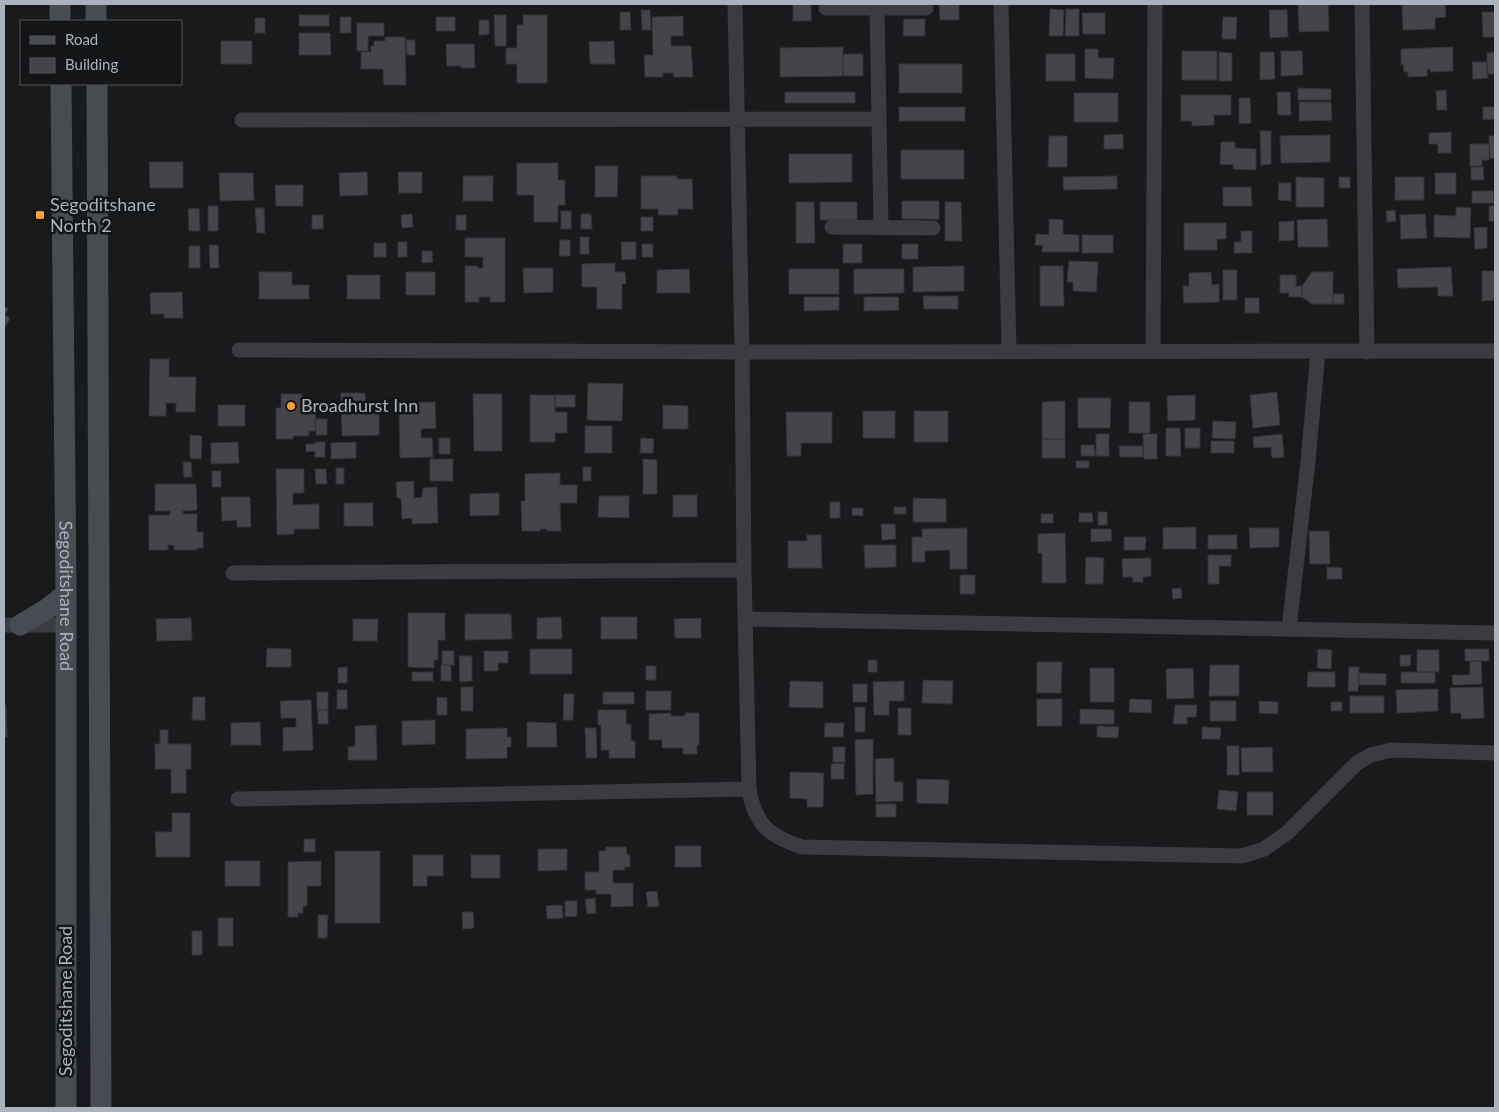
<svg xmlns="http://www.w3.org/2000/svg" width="1499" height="1112" viewBox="0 0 1499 1112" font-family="Lato,sans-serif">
<rect width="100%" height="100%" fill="#191a1c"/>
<!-- building -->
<path fill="#434549" stroke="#333438" d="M793,4H811V21H793Z
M939,4H959V20H940Z
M1298,4H1328L1329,31L1299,32Z
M1445,4L1446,17L1435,18V29L1403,30L1402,5Z
M1050,9L1064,10L1063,36H1049Z
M1066,9H1079V36H1065Z
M641,10H650L651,30H642Z
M1269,10H1287L1288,37L1270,38Z
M620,12H630L631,30H620Z
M1482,12H1495V37H1483Z
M1082,13H1105V34H1083Z
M299,15H329V26H299Z
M494,15H506V46H495Z
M523,15H547V83H517V64H506V48H517V25H523Z
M683,16V36H671V46H691L693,77H674L673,73H663V77H645L644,55H653L652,17Z
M340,17H351V33H340Z
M436,17H455V31H436Z
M1223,17H1237L1236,39H1222Z
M255,18H265V33H255Z
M904,19H925V36H903Z
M479,20H489V34L479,35Z
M357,23H384V36H368V51H357Z
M299,33H330L331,55H299Z
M385,37H405L406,85H384L383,69H361V52H371V46H374V41H385Z
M406,40H415V55H407Z
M221,41H252V64H221Z
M614,41L615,64H590L589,42Z
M446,44H474L475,68H461V66H447Z
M843,47V76L780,77V48Z
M1453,47V71L1430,72V69H1427V76L1408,77V72H1404L1403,64L1401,65V49Z
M1085,49H1098V58H1114L1113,79L1085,78Z
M1182,51H1217V80H1182Z
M1281,51H1302L1303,75L1281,76Z
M1219,52L1232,53V81H1219Z
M1260,52H1274L1275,79L1260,80Z
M1495,52V74H1487V53Z
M843,54H863V76H843Z
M1046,54H1075V81H1046Z
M1472,62H1487L1488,78L1473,79Z
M899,64H962V93H899Z
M1298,88L1331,89V100H1298Z
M1446,90L1447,110H1437L1436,91Z
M785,92H855V103H785Z
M1277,92H1290L1291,115H1278Z
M1074,93H1118V122H1074Z
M1181,95H1231V115H1214V125L1192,126V121H1181Z
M1239,98H1250L1251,123L1239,124Z
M1299,102H1331L1332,120L1299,121Z
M899,107H965V121H899Z
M1483,107H1495V119L1483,120Z
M1260,131H1271V164L1261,165Z
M1451,132V153H1438V144H1429V133Z
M1123,134V149H1104V135Z
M1330,135V162L1281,163L1280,136Z
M1049,136H1067V167H1048Z
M1489,136H1495V158L1490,159Z
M1221,142H1235V148L1256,149V170L1233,169L1234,165L1220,164Z
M1470,144H1489V160H1482V166H1470Z
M901,150H964V179H901Z
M789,154H852V182L789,183Z
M149,162H183V188H150Z
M517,163H558V180H565V205H558V222H534V195H517Z
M595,166H618L617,197H595Z
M1471,167H1483L1484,180H1471Z
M367,172L368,195L340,196L339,173Z
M398,172H422V193H399Z
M219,173H253L254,200L220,201Z
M1435,173H1456V194H1435Z
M463,176H493V201H463Z
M641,176H677V179H692L693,209H678V215H658V209H641Z
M1117,176V189L1064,190L1063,177Z
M1296,177L1324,178V207H1296Z
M1339,177H1350V188H1339Z
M1395,177H1424V200H1395Z
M1279,183H1291V201L1278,200Z
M275,185H303V206H276Z
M1223,187H1251L1252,206H1223Z
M1472,191H1493L1494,203H1472Z
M902,201H939V219H902Z
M796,202H814L815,243H796Z
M820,202H857V220H820Z
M945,202H961L962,241H945Z
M208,206H218V231H208Z
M1489,206H1495V221H1489Z
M1456,207L1471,208L1470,238L1434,237V215L1456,216Z
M199,208L200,231H189L188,209Z
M255,208H264L265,233H257Z
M1395,210L1396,221L1387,222L1386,211Z
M561,211H571V229H561Z
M412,214L413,227L402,228L401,215Z
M581,214H591L592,229H581Z
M1425,214L1427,238L1401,239L1400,215Z
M312,215H323V229H312Z
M456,215H466V230H456Z
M641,217H653V231H641Z
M1049,219L1063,220V234L1079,235V252H1042L1043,245H1035L1036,234L1049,235Z
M1327,219L1328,247H1298L1297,220Z
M1294,221V240L1279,241V222Z
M1184,223H1226V239H1217V250H1184Z
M1487,227V248L1475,249L1474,228Z
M1241,231H1252V253H1234V242H1241Z
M1082,235H1113V253H1082Z
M580,237H589V254H580Z
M465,238H505V302H490V297H479V302H465V266H478V268H483V257H465Z
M560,240H570V256H559Z
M398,242H407V257H398Z
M621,242H636V259L622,260Z
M374,243H386V257H374Z
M642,244H653V257H642Z
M843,244H862V263H843Z
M902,244H918V259H902Z
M209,245H218L219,268H210Z
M189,246H200V268H189Z
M422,251H432L433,262L422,263Z
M1069,261L1098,262L1096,292L1073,291V282H1067Z
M615,263V272H625L626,284H622V309H597V287H582V264Z
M964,266V291L913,292V267Z
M1040,266H1063L1064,306H1040Z
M1451,267L1453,296H1438V287L1398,288L1397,269Z
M523,268H553V292L524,293Z
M689,269L690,293H657V270Z
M789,269H839V294H789Z
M854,269H904V293L854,294Z
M1223,270H1237V300H1223Z
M1482,271H1495V300L1482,301Z
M259,272H292V285H309V299H259Z
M406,272H435V295H406Z
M1211,272L1212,285L1219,284V302L1184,303L1183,286H1189V273Z
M1312,272H1333V304H1312L1302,297V286Z
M347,275H380V299H347Z
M1280,275H1296V286H1302V297H1289V293H1280Z
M182,292L183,318H164V314H151L150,293Z
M1333,294H1344V304H1333Z
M923,296H958V309H924Z
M804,297H839V310L804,311Z
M864,297H898L899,310L864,311Z
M1245,298H1259V313H1245Z
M4,306L8,309L5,315L10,318L4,329Z
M150,359H169V377H196L195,412H176V403H166V416H149Z
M588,383L623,384L622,421L587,420Z
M1277,392L1280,425L1253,428L1250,395Z
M341,393H365L366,408H379V435L342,436Z
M281,394H302V408L315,407L316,431H309V436H293V439H276V408H281Z
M473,394H502V451H474Z
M530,395H555V412H567V433H555V442H530Z
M555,395H575V407H555Z
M1195,395V420L1168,421L1167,396Z
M1078,398H1111L1110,428H1078Z
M1065,401V439H1042V402Z
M435,402L436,428L421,429V438H432L433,457L400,458L399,403Z
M1129,402H1150V433H1129Z
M218,405H245V426H218Z
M663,405L688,406V429H663Z
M863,411H895V438H863Z
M914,411H948V442H914Z
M786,412H832V443H801V456H787Z
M315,419H327V435H316Z
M1213,421L1236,422L1235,439L1212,438Z
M585,426H612V453H585Z
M1166,428H1180L1181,456H1166Z
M1185,428H1200V448H1185Z
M1096,434H1109V456H1096Z
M1143,434H1157V459H1144Z
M1282,434L1284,457L1272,458L1271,447L1254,448L1253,437Z
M190,435L202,436L201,459L190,458Z
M439,438H450V454H439Z
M641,438L654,439L653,453H640Z
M1042,439H1065V458H1042Z
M1211,441H1234V453H1211Z
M238,442L239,463L211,464V443Z
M315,442H325V457H315V451L306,452V444H315Z
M356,442V458L331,459V443Z
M1081,445H1094L1095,456H1081Z
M1119,446H1143V457H1120Z
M430,459H453V481H430Z
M643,459L657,460V494H643Z
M1076,461H1089V468H1076Z
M183,462H191L192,477H184Z
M583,467H591V481H583Z
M336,468H344V484H336Z
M276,469H304V493H293V505L319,504V529H294V534L277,535Z
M315,469H326L327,484H316Z
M212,471H221V487H212Z
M560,473V485H577V503H560L561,531H547V529H540V531H522L521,501H525V474Z
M414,481V498L422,497L423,488L437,487L438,523L412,524V518L402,519L401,498H397L396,482Z
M155,484H196L197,510L183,511V514H197V532H203V548H197V550H174V545H168V550H149V515H170V511H155Z
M499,493V515L470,516V494Z
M673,495H697V517H673Z
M599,496H629V518L598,517Z
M221,497H250L251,527H237V520L222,521Z
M913,498L946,499V522H913Z
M830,502H840V518H830Z
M344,503H373V526H344Z
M894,507H906V514H894Z
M852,508H863V516L852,515Z
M1098,512H1107V525H1098Z
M1079,513H1092L1093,522H1079Z
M1041,514H1053V523H1041Z
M881,524H895L896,539L882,540Z
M1196,527V549H1163V528Z
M967,528V569H950V550L925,551V562H912V537H922V529Z
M1249,528H1279V547L1250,548Z
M1091,529H1111L1112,541L1091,542Z
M1309,531H1329L1330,564H1310Z
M1065,533L1066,583H1042V553H1038V534Z
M807,535H821L822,568H788V541H807Z
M1208,535H1237V549H1208Z
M1124,537H1146L1145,550H1124Z
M864,545H896V567L865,568Z
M1208,555H1231V566H1219V584H1208Z
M1086,557L1104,558L1103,584H1085Z
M1151,558V576L1143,577V582H1133V577H1123L1122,559Z
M1327,567L1342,568V579H1327Z
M960,575H975V594H960Z
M1181,588L1182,598L1173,599L1172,589Z
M408,613H445V640H438V660H434V668L408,667Z
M465,614H511L512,639L465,640Z
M561,617L562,639H537V618Z
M601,617H637V639H601Z
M191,618L192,640L157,641L156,619Z
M701,618V638H675L674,619Z
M353,619H378L377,641H353Z
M267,648L291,649V667H266Z
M530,649H572V674H530Z
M1318,649L1332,650L1331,669L1317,668Z
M1465,649H1489V661H1465Z
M1417,650H1439V672H1417Z
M442,651H454V665H442Z
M484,651H508V663H498V671H484Z
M1400,655H1411L1410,666H1400Z
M459,656H472V681L460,682Z
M868,660H877V672H868Z
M1470,661H1481L1482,684L1453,685L1452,675H1470Z
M1037,662H1062L1061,693H1037Z
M441,665L451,666V681H441Z
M1210,665H1239V696H1209Z
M646,666H656V680H646Z
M347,667V683H338V668Z
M1349,667H1359L1358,691H1348Z
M1090,668H1114V702H1090Z
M1193,668L1194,698L1167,699L1166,669Z
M412,672H433V681H412Z
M1308,672H1335V687H1307Z
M1401,672H1435V683H1401Z
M1359,673L1386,674V685H1359Z
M923,680L953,681L952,704L922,703Z
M790,681L823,682V708L789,707Z
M904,681V701H889V715H874L873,682Z
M853,684H867V702H853Z
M461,687H473V711H461Z
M1483,687L1484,718L1461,719V713H1451L1450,688Z
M1438,689V711L1397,713L1396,690Z
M337,690H347V709H337Z
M646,691H671V710H646Z
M317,692H328V710H317Z
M603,692H634V704H603Z
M564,694H574L573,720H563Z
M1350,696H1384V713H1350Z
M193,697H205V720H192Z
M437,697L447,698V715H437Z
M1037,699H1062V726H1037Z
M1130,699L1152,700L1151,713L1129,712Z
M311,700L313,750L283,751V728L296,727V718H281L280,701Z
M1210,701H1236V721H1210Z
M1259,701L1278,702V714L1259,713Z
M1331,702H1342V711H1331Z
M4,705H6L7,737H4Z
M1175,705H1197L1196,717H1187V724H1173Z
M855,707H865V732H855Z
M898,708H911V735H898Z
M1080,709L1114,710V724H1080Z
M318,710H328V724H318Z
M598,710H626V724H631V741H635V758H609V750H601V725H598Z
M671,713V716H685V713H699V745H697V754H683V748H662V740H649V714Z
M435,720V744L402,745V721Z
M260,722L261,745H231V723Z
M527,722L556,723L557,747H527Z
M825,723H844L843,737H824Z
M376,725L377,760H348V747L355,746V726Z
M1097,726L1119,727L1118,738L1097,737Z
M1202,727L1221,728L1220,739H1202Z
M507,728V737H511V747H507V758L466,759V729Z
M585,728H596L597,758H586Z
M160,730H168V744H191V769H186V793H171V769H155V744H160Z
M873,739V794L856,795L855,740Z
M1227,746H1239V775H1227Z
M833,747H845V762H833Z
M1272,747L1273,772H1242L1241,748Z
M894,758V782H903V801L876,802L875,759Z
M844,763V779H831V764Z
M790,772L824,773L823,807H807V799L790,798Z
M917,779L949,780L948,804L917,803Z
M1219,790L1238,792L1236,811L1217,809Z
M1247,792H1273V815H1247Z
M876,804H896V817H876Z
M172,813H190V857H156L155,832H172Z
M304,839H315V852H304Z
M675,846H701V867H675Z
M606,847H626L627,855H630V867H625V870H613V883H633V906L611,907V894H596V890H585V872H599V851H606Z
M538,849H567V870L538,871Z
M335,851H380V923H335Z
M413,855H443V876H427V886H413Z
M471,855H500V878H471Z
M225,861H260V886H225Z
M321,861V886H307V906H303V913H298V917H288V862Z
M657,891L659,906L648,907L646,892Z
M595,898L596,913L587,914L585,899Z
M565,901H577V916L565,917Z
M562,905L563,918L547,919L546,906Z
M462,912H473L474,928L463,929Z
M318,915H328L327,938H318Z
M218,918H233V946H218Z
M192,931H202V955H192Z"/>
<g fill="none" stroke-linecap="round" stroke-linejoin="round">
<!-- street -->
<path stroke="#3a3c41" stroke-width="15" d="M735,4L742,352L744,570L749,789C755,825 769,836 802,847L1242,856L1264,849L1287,833L1357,763L1371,755L1391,750L1495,753
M1001,4L1009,351
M1362,4L1367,352
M826,8H926
M877,8L881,227
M242,120L879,119
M832,227L933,228
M239,350L742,352L1495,351
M1153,352L1155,4
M233,573L744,570
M745,619L1495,633
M4,625H65
M1289,629L1308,461L1318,352
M238,799L749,789"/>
<!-- secondary -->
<g stroke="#484b52" stroke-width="21">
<path d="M60,4V21"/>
<path d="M96,4V21"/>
<path id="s1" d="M61,84L66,586V1108"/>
<path d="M97,84L101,1108"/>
<path d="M20,625L47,609L66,594"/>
</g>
</g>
<!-- markers -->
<g fill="#ff9f2e" stroke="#141517" stroke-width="2">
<rect x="35" y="210" width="10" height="10" rx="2.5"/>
<circle cx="291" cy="406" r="5"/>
</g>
<g text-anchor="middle" stroke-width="5" stroke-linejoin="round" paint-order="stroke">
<!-- poi labels -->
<g font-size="18" fill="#aab2bd" stroke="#141517" text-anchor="start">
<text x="50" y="211">Segoditshane<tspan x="50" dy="21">North 2</tspan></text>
<text x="301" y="412">Broadhurst Inn</text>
</g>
<!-- street labels -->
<g font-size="18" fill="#aab2bd" stroke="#141517">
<text dy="6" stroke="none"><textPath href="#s1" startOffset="512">Segoditshane Road</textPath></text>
<text transform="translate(66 1001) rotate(-90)" y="6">Segoditshane Road</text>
</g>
</g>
<!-- border -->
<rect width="1499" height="1112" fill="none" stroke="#aab2bd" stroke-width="10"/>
<!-- legend -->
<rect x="20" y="20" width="162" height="65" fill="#141517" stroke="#505459"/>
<rect x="30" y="36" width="25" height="8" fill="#484b52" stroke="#505459"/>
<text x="65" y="45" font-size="15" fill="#aab2bd">Road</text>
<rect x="30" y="58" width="25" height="15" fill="#434549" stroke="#505459"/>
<text x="65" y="70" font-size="15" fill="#aab2bd">Building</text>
</svg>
